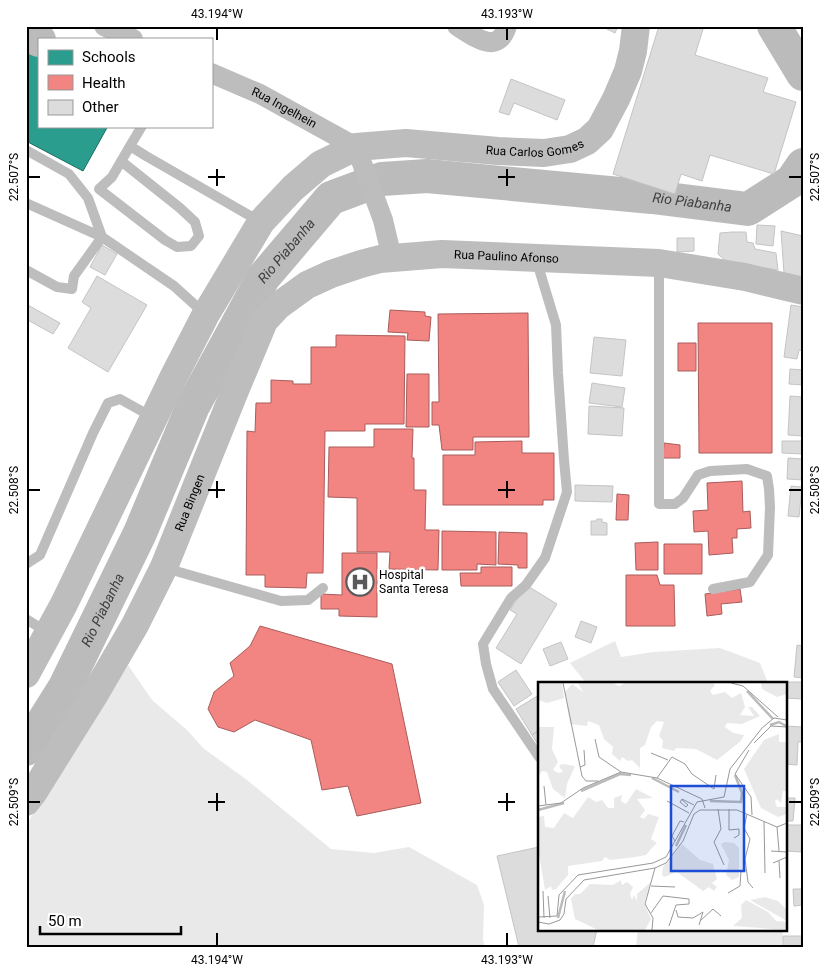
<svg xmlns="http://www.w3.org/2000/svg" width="829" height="973" viewBox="0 0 829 973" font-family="Roboto,sans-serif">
<rect width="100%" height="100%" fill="#fff"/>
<!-- green -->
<path fill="#e9e9e9" d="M615,641L621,657L653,652L720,648L760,663L768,683H586L570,663Z
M128,665L152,700L187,730L203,748L247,780L331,849L374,853L409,847L477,885L484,905L483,940L485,947H26V825L71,753Z
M638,929H783L782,947H636Z"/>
<!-- schools -->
<path fill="#2a9d8f" stroke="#1d6e64" d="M26,42L39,48V126H108L83,171L26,141Z"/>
<!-- health -->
<path fill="#f28482" stroke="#a95c5b" d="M390,310L425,312V316L431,317L429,341L407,340L408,333L388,332Z
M528,313L529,437H473V450H442L439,425H432V402H439L438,314Z
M698,323H772V453H699Z
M336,335L405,336L404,424H365V431H325L323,573H307L306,588L265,587V575H246L247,431L255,432L256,403H271V380L293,381V384H311V347H336Z
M678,343H696V371H678Z
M407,374H429V427H406Z
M374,429H413L412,458H414V490H426L425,530H439L438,570L389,569L390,552H357V498L328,497L329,447H374Z
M522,441V453H554V500H543V505H443V455H475V442Z
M664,443L680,445V458H663Z
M742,481L743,512L750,511L751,528L737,529V538H732L733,553L709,555L708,531L694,532L693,511L708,510L707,483Z
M617,494L629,495L628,520H616Z
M442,531L496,532V565L477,564V570H442Z
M499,532L527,533V568H518V565L498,564Z
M658,542V570H636L635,543Z
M664,544H702V574H664Z
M342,553H377V617L339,616V609H321V594L342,595Z
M481,567H512V586H461L460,573H481Z
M626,575H657L660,585H674L675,626H626Z
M740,589L742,602L721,604L722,614L707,616L705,594Z
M260,626L392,664L421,803L357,816L348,786L322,790L311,740L255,720L234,732L218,727L208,709L214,692L234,676L230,663L250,646Z"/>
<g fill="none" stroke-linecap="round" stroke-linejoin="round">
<!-- river -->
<g stroke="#bbb" stroke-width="34">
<path d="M774,26L803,74"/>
<path d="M26,33L39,40"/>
<path id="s1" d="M26,749L65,687L140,533L193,406L263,278L331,198L382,179L427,176L652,197L748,209L792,181L803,165"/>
</g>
</g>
<!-- building -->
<path fill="#dcdcdc" stroke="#c4c4c4" d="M601,26H618L615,33Z
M659,26H704L695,55L768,78L763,92L796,102L774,174L710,155L702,181L681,174L675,194L613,174Z
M511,79L565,100L557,120L514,103L509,115L499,112Z
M757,225L775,226L773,246L756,244Z
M781,231L803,236V277L784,273Z
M732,232H746L747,242L753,243L755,249L776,253L778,270L727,262L718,254L720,233Z
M677,238H694V251L677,252Z
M102,245L117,254L105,275L90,267Z
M97,276L147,305L108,372L68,348L91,308L82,302Z
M26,304L60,323L53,334L26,319Z
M791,305L803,307V351L799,350L797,359L784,357Z
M594,337L626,340L622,376L590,373Z
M790,369L803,370V385L789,384Z
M592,383L625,388L622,407L589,403Z
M790,396L803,397V436L788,435Z
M589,406L624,408L622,436L588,434Z
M782,441H803V454L782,453Z
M788,458L803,459V480L787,479Z
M575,485L613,486L612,502L575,501Z
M791,486L802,487L799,517L788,516Z
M597,519H602V522L607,523V535H591V521H596Z
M526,585L557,604L521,664L496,648L517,614L510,610Z
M581,621L597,627L591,643L575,637Z
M561,642L568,659L550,666L543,649Z
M797,645L803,646V678L794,677Z
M516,670L532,694L514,706L498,682Z
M785,682H803V699L785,698Z
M539,695V730L532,735L516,709Z
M785,726L803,727V742H798L797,765L785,764Z
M539,731V746L532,735Z
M786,798H795L793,821H785Z
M787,825H802L801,852L786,851Z
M539,847V929H597L593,947H519L497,856Z
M793,889H803V905L794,906Z
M783,936H803V947H783Z"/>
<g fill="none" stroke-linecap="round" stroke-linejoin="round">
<!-- service -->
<path stroke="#bdbdbd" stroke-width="10" d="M130,146L142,126
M26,150L69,174L88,198L102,237L74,276L72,289L57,287L26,270
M121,161L180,208L195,222L199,236L191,246L177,247L165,240L99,189L112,177L130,146L146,156L259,221
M26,203L102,237L174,286L205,314
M536,259L556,325L558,373L564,460L567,492L545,558L526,585L511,598L483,644L486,664L493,689L539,757
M659,264V504H675L683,498L698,475L710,471L747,469L767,476L769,489L770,507L768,555L750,582L713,589
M26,564L40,555L93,433L108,403L120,399L154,418
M165,568L281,601L308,600L323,588
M26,619L47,632"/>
<!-- minor -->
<g stroke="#bdbdbd" stroke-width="20">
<path d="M104,26L133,39"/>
<path d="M457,26C475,37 498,56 507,26"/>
<path id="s2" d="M211,73L260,94L356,147L383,220L392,258"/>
</g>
<!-- primary -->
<g stroke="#bdbdbd" stroke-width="28">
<path id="s3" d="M26,674L64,604L173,378L206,314L261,222L293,188L321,164L356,147L406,143L498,151L544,153L570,149L587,141L600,129L616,99L628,71L633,51L636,26"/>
<path id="s4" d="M26,802L33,793L96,692L135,625L164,567L234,393L264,321L278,306L307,285L331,274L361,264L380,259L442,254L659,263L745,277L803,291"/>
</g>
</g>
<!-- ticks -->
<path fill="none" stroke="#000" stroke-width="2" d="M217,28V40M507,28V40M217,169V186M507,169V186M28,177H40M208,177H225M498,177H515M789,177H802M217,481V498M507,481V498M28,490H40M208,490H225M498,490H515M789,490H802M217,793V811M507,793V811M28,802H40M208,802H225M498,802H515M789,802H802M217,933V946M507,933V946"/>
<!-- icons -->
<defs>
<g id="hospital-ring" transform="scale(1.4375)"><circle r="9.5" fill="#fff" stroke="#595959" stroke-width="1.5"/><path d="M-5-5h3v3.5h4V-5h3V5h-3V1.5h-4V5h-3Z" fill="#595959"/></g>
</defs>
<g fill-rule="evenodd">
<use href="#hospital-ring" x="360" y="582"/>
</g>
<g text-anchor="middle" stroke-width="5" stroke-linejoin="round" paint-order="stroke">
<!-- street labels -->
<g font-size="12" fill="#000" stroke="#fff">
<text dy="4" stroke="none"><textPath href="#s2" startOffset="81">Rua Ingelhein</textPath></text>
<text dy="4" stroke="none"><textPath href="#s3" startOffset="812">Rua Carlos Gomes</textPath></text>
<text dy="4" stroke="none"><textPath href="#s4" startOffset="799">Rua Paulino Afonso</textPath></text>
<text dy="4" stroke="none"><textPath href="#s4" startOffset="342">Rua Bingen</textPath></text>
</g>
<!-- poi labels -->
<g font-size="12" fill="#000" stroke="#fff" text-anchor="start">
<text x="379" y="579">Hospital<tspan x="379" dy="14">Santa Teresa</tspan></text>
</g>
<!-- water labels -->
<g font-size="14" font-style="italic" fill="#3f3f3f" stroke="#fff">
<text dy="5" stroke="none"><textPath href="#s1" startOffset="999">Rio Piabanha</textPath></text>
<text dy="5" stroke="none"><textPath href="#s1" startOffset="564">Rio Piabanha</textPath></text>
<text dy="5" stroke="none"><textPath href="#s1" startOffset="159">Rio Piabanha</textPath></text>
</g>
</g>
<!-- overview -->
<g transform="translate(538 682)">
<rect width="249" height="249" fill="#fff"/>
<path d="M0,1H24L26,16L9,21L0,18ZM40,1H75L81,4L87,1H174L177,3L172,9L175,13L187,10L194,16L203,11L207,25L202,33L216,34L210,25H214L222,34L204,42L189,41L187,45L195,51L206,53L203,59L179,78L158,67L138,66L136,69L124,66L125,59L121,54L126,40L119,39L113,45L107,63L102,66V86L94,78L90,79L84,75L82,79L74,72L75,65L66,57L61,43L50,39L49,44L32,42L27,10L34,2L45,10ZM223,1H249V12L239,15L224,7ZM0,45H16L14,67L20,80L15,88L20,91L25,90L21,84L24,82L37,84L29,102L27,116L15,107L9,90L4,89L0,94ZM241,52V60H249V109H245L243,121L239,117L237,119L239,125H249V132L240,135L223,126L206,87L226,58ZM98,107L115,116L99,117L107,128L102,135L106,137L110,132L121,135L113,157L119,161L113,167L108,173L97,175L72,178L67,175L64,179L30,184V193L18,207L14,208L13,204L7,208L0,166V135L6,134L7,145L16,146L26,131L35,136L50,115L58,120L64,118L70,126H76V116L84,113L83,119L88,122ZM187,160L196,161L201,166V195L194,198L188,193L191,178L183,162ZM144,162L162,178L175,182L179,197L174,201L179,205L176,209L171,205L165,209L139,190L126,195L124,193L125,185ZM83,198L84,203L89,200L95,205L92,212L94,218L96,213L99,219V212L113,200L106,221L113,237L107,248H60L37,237L33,217L37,212H42L52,202L75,203ZM227,215L240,219L249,228V239L212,218ZM208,218L230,230L238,239L249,240V248L195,244L204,236L203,223Z" fill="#e9e9e9"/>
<path fill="none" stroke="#bbb" stroke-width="2.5" d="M209,9L235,37M232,43L241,40L248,44M114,96L141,110M43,109L82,92L93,93M172,119L203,120L204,111L197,93M0,128L26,121M138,164L148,143M20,236L27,209"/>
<path fill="none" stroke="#999" stroke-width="1" d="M25,1L44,94L48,99H60M193,1L205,4L240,35M57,57L61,75L83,90M216,61L233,44L249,45M211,68L197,92L213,115L214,133M113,71L130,78M42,85L47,83L46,68M119,96L134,75L147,82L154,92L176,107L178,93M6,104L8,123M144,118L150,123L148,125L142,120L144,117L156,123M129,119L151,131M0,124L23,121L45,106L83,90L119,96L164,117L167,126M180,127L183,147L176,160L186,183M191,127V148L201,147V153L196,156M209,132L206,146L212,157L207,177L210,200L215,206M226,140L227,191M239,145L241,169M137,159L134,154L142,139L146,140M233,169L249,170M241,179L242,196M235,181L249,175M113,204L137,205M5,209L6,236M190,211L202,204L203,189L209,188M10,214L12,236M138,228L140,235L155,236L165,230L161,243M113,231L125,214L151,217V222L138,223L131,244M0,235L19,234L21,213L40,193L115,181L128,175L159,120L186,115L192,87L224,46L236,36L249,38M162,239L175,227L183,234M0,240L11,242L22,238L26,232L28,217L46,198L117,186L128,181L145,159L156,132L162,128H199L239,145L249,141M114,248L115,236L107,222L117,186"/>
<path fill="#1d4ed8" fill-opacity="0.15" stroke="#1d4ed8" stroke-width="2.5" d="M133,104H206V189H133Z"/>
<rect width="249" height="249" fill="none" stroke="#000" stroke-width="2.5"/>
</g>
<!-- border -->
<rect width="829" height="973" fill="none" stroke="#ffffff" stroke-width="55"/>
<!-- legend -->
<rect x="38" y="38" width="175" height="90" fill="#ffffff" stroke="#999999"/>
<rect x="48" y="50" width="25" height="15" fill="#2a9d8f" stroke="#999999"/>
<text x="82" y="62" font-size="15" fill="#000000">Schools</text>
<rect x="48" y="75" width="25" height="15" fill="#f28482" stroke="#999999"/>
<text x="82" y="88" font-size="15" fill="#000000">Health</text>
<rect x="48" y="100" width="25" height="15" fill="#dcdcdc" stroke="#999999"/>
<text x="82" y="112" font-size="15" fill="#000000">Other</text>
<!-- scale -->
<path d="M40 926v8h141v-8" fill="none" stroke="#000000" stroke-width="2.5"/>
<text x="48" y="926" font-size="15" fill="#000000" stroke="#ffffff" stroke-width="4" paint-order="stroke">50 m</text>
<rect x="28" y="28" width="774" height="918" fill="none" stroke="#000" stroke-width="2"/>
<g font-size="12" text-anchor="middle" fill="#000">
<text x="217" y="18">43.194°W</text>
<text x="507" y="18">43.193°W</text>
<text transform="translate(14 177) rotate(-90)" y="4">22.507°S</text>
<text transform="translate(815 177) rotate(-90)" y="4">22.507°S</text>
<text transform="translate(14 490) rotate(-90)" y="4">22.508°S</text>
<text transform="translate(815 490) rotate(-90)" y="4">22.508°S</text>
<text transform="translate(14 802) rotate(-90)" y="4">22.509°S</text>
<text transform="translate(815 802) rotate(-90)" y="4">22.509°S</text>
<text x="217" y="964">43.194°W</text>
<text x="507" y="964">43.193°W</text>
</g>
</svg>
